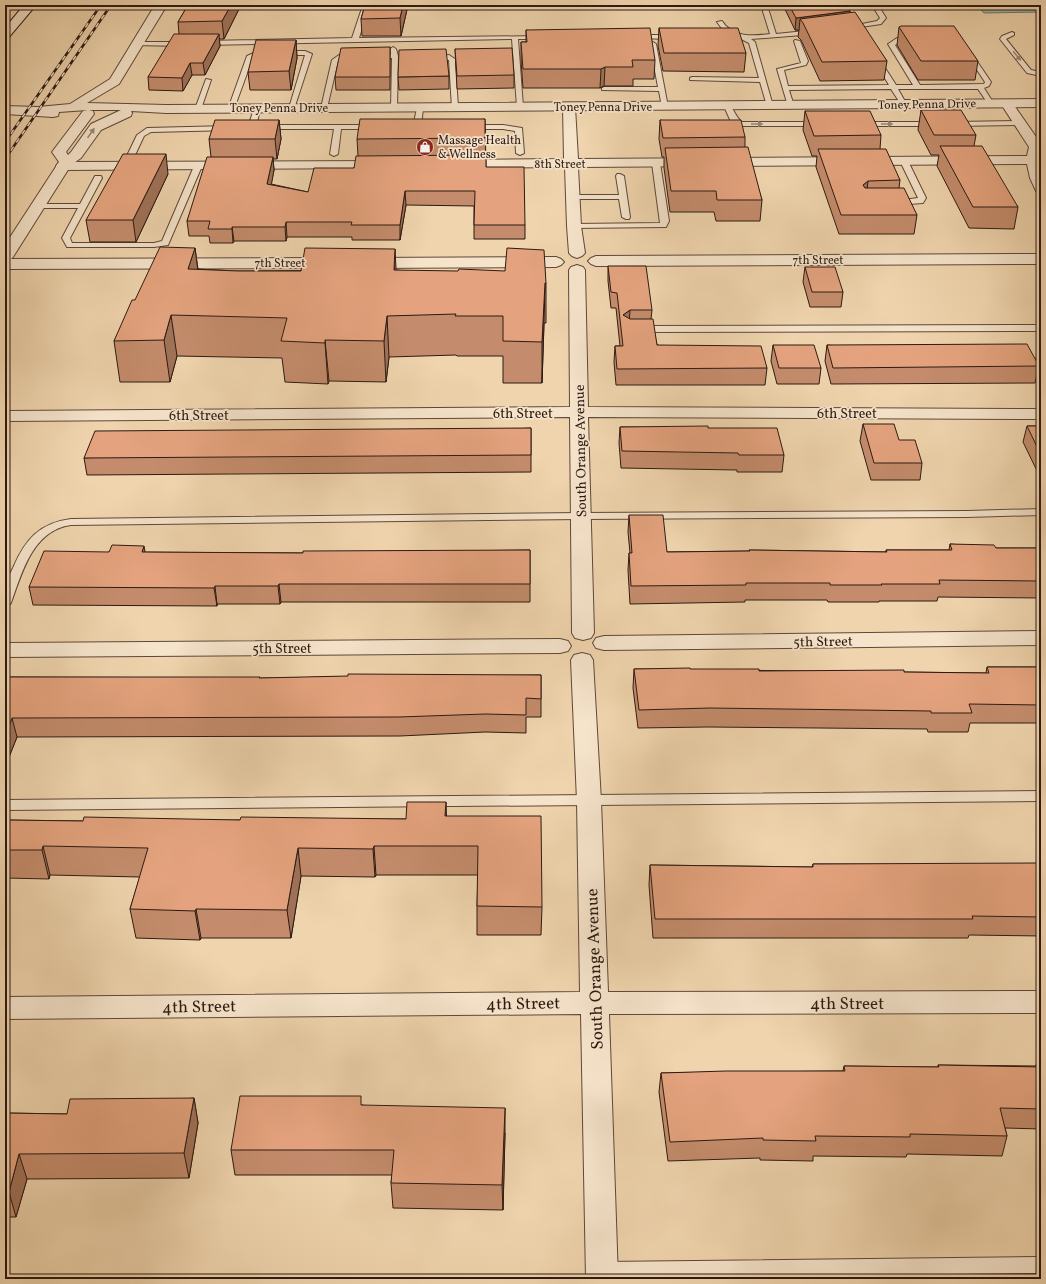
<svg xmlns="http://www.w3.org/2000/svg" width="1046" height="1284" viewBox="0 0 1046 1284" font-family="Vollkorn,serif">
<rect width="100%" height="100%" fill="#efd4ad"/>
<filter id="stains"><feTurbulence type="fractalNoise" baseFrequency=".005" numOctaves="4"/><feColorMatrix values="0 0 0 0 .2 0 0 0 0 .09 0 0 0 0 .02 0 0 0 .5 -.17"/></filter>
<radialGradient id="worn" r=".72"><stop offset=".6" stop-color="#630" stop-opacity="0"/><stop offset="1" stop-color="#630" stop-opacity=".3"/></radialGradient>
<!-- water -->
<path fill="#9ab7af" stroke="#6e7871" d="M977,5H1041V12L984,13Z"/>
<g fill="none" stroke-linecap="round" stroke-linejoin="round">
<!-- service casing -->
<g stroke="#5e483a" stroke-width="2">
<path id="service" d="M363,5H369L359,38L543,36L544,37L541,39H518L523,107L520,109L517,107L512,39L204,45L201,43L204,41L352,38Z
M761,5H767L776,34L815,30L818,32L815,34L751,39L755,42L773,106L772,107L767,106L760,82L690,80V78L692,77L759,78L749,43L741,39L724,38V36L732,35L723,30L717,22L722,21C733,38 753,36 770,34Z
M872,5H878L886,18L881,24L847,29V27L877,21L880,18Z
M1012,32L1014,33V35L1006,39L1031,70L1041,72V76L1027,73L1000,39L1002,36Z
M636,35H673L676,37L673,39L634,38L633,37Z
M897,38H914L917,40C911,44 902,40 895,45L920,85L984,84L985,82L965,52L970,51L991,82L989,86L984,88L994,104L989,105L978,89H898L907,105L904,107L902,106L891,89L789,90L794,106L791,108L788,106L777,69L801,63L794,41L795,40L800,41L808,61L806,65L784,70L788,86L889,85L874,60L877,58L880,60L896,85H913L888,44Z
M136,42H183L186,44L183,46L134,45V43Z
M653,42L656,44L668,107L667,108L662,107L659,91L602,90V88L604,87H658L650,44Z
M393,47L396,49L398,56L397,108L394,110L391,108L392,58L374,59L371,57L374,55L391,54L390,49Z
M258,51H305L312,54L294,109L289,108L305,55H259L253,57L234,109L231,111L228,109L247,56Z
M339,55H355L358,57C352,61 344,56 338,61L327,108L322,109L321,108L332,60Z
M449,55L455,59L458,108L455,110L452,108L449,60H431L428,58L431,56Z
M206,79L211,80L201,109L196,110L195,109Z
M727,104C734,107 735,117 742,122H819L823,124L819,126H740L731,122L724,106Z
M420,106L423,108L421,127L417,129L413,127L417,108Z
M257,107L260,109L256,127L252,129H249L248,127L254,109Z
M1020,121H1023V125L953,126L949,124L953,122Z
M858,122H935L939,124L935,126H861L857,124Z
M261,125H375L379,127L375,129H341L338,154L334,156L330,154L334,129H264L260,127Z
M467,125H503L522,128L524,153L520,155L516,153L515,131L503,129H470L466,127Z
M229,126H232V130L151,132L144,136L129,168H123L122,166L137,135L147,128Z
M901,159H904L908,161L926,198L923,203L895,205L891,203L895,201L918,198L900,161Z
M653,161H656L660,163L669,221L666,227L571,228V224H574L660,223L652,163Z
M195,164H201L202,166L168,245L154,247H67L62,238L78,208H38L34,206L38,204H80L95,176H101L102,178L70,238L72,243H154L162,241Z
M617,174H620L624,176L630,217L629,219H626L622,217L619,199H573L569,197L573,195H619L616,176Z
M1041,325V331L638,332L633,329L638,326Z
M1041,509V515L967,517L582,519L71,525C33,530 22,572 11,603L9,605L5,606C5,601 4,594 5,588C6,581 10,574 13,568C25,540 39,523 71,519L582,513L967,511Z
M1041,791V801L5,810V800Z
M1041,1257V1273L602,1278L596,1276L593,1270L596,1264L602,1262Z"/>
</g>
<!-- minor casing -->
<g stroke="#5e483a" stroke-width="2">
<path id="minor" d="M1007,100L1011,101L1041,144V192L1036,191L1030,178L1027,164L578,167L581,226L585,253L582,256L577,258L572,256L569,253L567,226L565,167L457,168L452,167L450,164L452,161L457,160L564,159L563,107L564,104H574L575,107L578,159L1027,156L1029,147L1001,104L1003,101Z
M384,161L389,162L391,165L389,168L63,170L58,169L56,166L58,163L63,162Z
M1041,254V264L596,266L591,264L588,261L591,258L596,256Z
M556,257L561,259L564,262L561,265L556,267L365,268L360,266L357,263L360,260L365,258Z
M333,258L338,260L341,263L338,266L333,268L5,269V259Z
M577,265L583,267L585,270L588,407L1041,409V419L588,417L594,633L591,638L583,640L575,638L572,633L570,417L5,421V411L570,407L569,270L571,267Z
M1041,631V645L604,650L596,648L593,643L596,638L604,636Z
M560,639L568,641L571,646L568,651L560,653L5,657V643Z
M582,653L590,655L593,660L601,801L608,992L1041,991V1013L609,1014L618,1279H586L581,1014L5,1019V997L580,992L577,801L571,660L574,655Z"/>
</g>
<!-- tertiary casing -->
<g stroke="#5e483a" stroke-width="2">
<path id="tertiary" d="M155,5H167L119,84L87,103L166,105L1041,99V107L166,113L131,111L132,113L131,116L101,130L81,158L71,165L13,257L10,260L5,262V245L59,162L52,152L83,111L87,110L59,112L58,116L53,117L5,114V106L38,107L70,104L110,79ZM89,110H121L91,124L71,152L68,155L66,152L94,114L93,111Z"/>
</g>
<!-- secondary casing -->
<g stroke="#2d1a13" stroke-width="2">
<path id="secondary" d="M24,5H36L9,37L5,38V28Z"/>
</g>
<!-- service -->
<use href="#service" fill="#f5e3ca" fill-rule="evenodd"/>
<!-- minor -->
<use href="#minor" fill="#f5e3ca" fill-rule="evenodd"/>
<!-- tertiary -->
<use href="#tertiary" fill="#f5e3ca" fill-rule="evenodd"/>
<!-- secondary -->
<use href="#secondary" fill="#f5e3ca" fill-rule="evenodd"/>
<!-- rail casing -->
<g stroke="#2d1a13" stroke-width="2.5">
<path id="rail" d="M5,142L101,5
M5,159L111,5"/>
</g>
<!-- rail -->
<use href="#rail" stroke="#f5e3ca" stroke-width="1.5" stroke-dasharray="5" stroke-linecap="butt"/>
</g>
<!-- wall -->
<path fill="#c48c6c" stroke="#2d1a13" d="M188,5H241L224,39H219L220,46L205,75H192L183,91L149,90L148,77L179,34L178,22Z
M365,5H408L401,36H362L361,19Z
M783,5H846L850,11V13L887,61L884,80L820,81L801,40L798,37L799,30H795Z
M899,27L978,61L975,80H918L897,45Z
M659,28L746,53L744,72L663,71L658,46Z
M526,30L655,60L654,79H633V86H604L600,88H523L521,60V42H526Z
M296,40L297,58L291,90H250L248,72Z
M390,47V90H336L335,77Z
M455,49L514,75V88L457,89Z
M449,76V89L399,90L398,77Z
M921,110L976,135L974,146L1018,207L1014,229L969,228L937,166L939,155H931L918,130Z
M805,111L881,135L880,149L900,180L899,188L917,215L914,234H839L816,167L817,156H812L803,130Z
M485,119L486,167L525,225V239H474V206L406,205L400,240H352V237H287L286,241H234L233,243H210L209,236H189L187,221L211,157L209,139L279,120L281,139L277,159H273L274,170L271,184L308,192L354,168L358,156L357,139Z
M660,120L745,137V147L762,200L760,221H716L714,212H670L664,168V157H662L659,139Z
M168,174L136,242H90L86,220Z
M195,248L198,269L238,271L396,270L546,283V323H544L542,383H503V356H457L456,355L389,357L386,382L329,381L328,384L285,382L282,358L177,356L170,382H120L114,341L135,300Z
M608,266L652,310L651,319L657,345L767,368L765,385H616L614,362L615,346H620L616,308H611L608,281Z
M805,267L843,292L841,307H810L803,282Z
M1039,343H1041V369L1036,359Z
M773,345L821,368L819,384H777L771,361Z
M827,345L1039,366L1035,383L831,384L825,361Z
M863,424L899,440L922,463L920,480H871L860,441Z
M1027,426H1041V475H1039L1023,442Z
M620,427L708,428L784,455L782,472H737V470L621,468L619,443Z
M531,428V472L87,475L84,458Z
M629,515L667,552L749,551V550L886,552V550H949L950,544L996,548H1041V598L938,597L937,601H879V602H828L827,600H745V602L630,604L628,570L629,553H630L628,532Z
M530,550V602H281L280,604H217V606L33,605L29,587L109,552L303,553Z
M987,667H1041V723H970L968,732H928L927,729L708,727L638,728L633,688L634,669L986,673Z
M541,675V717H526V733L485,732L400,736L17,737L9,757H5V677L260,678Z
M447,816L542,907L541,935H477V906L478,875H376L375,877L301,876L291,938H201L200,940L136,938L130,909L140,877L50,875L49,879L5,878V820L83,821L406,819Z
M813,864L1041,865V936L969,935L968,938H653L649,885L650,865L812,867Z
M1038,1057H1041V1129L1005,1128L1007,1136L1002,1156L907,1154L906,1157L813,1156V1161L760,1160V1158L668,1161L659,1092L661,1073L843,1071L844,1066L938,1067V1065L1036,1066Z
M194,1098L198,1123L189,1178L27,1179L16,1217H5V1113L67,1114Z
M362,1105L505,1133L503,1210L393,1208L391,1183L392,1175H235L231,1150Z"/>
<!-- shaded-wall -->
<path fill="#a07258" stroke="#2d1a13" d="M231,5H241L224,39L222,21Z
M403,5H408L401,36L400,18Z
M850,11L849,23L800,19L799,30H795L796,18Z
M219,34L220,46L205,75L203,63Z
M296,40L297,58L291,90L289,71Z
M190,63L192,75L183,91L182,78Z
M605,67L604,86L600,88L601,69Z
M279,120L281,139L277,159L275,139Z
M166,154L168,174L136,242L133,220Z
M273,157L274,170L269,198L267,184Z
M868,181L866,200L863,185Z
M405,191L406,205L400,240V225Z
M286,222L287,237L286,241L285,227Z
M232,227L234,241L233,243L232,229Z
M195,248L200,287L188,269Z
M395,249L397,288L394,270Z
M545,283L544,323L542,383V342Z
M630,310L629,326L623,315Z
M171,315L177,356L170,382L164,340Z
M387,316L389,357L386,382L384,341Z
M325,340L329,381L328,384L325,343Z
M144,546L147,563L142,552Z
M279,584L281,602L280,604L278,586Z
M215,586L217,604V606L214,588Z
M12,718L17,737L9,757L5,741V736Z
M446,802L447,830L445,816Z
M43,846L50,875L49,879L42,850Z
M374,846L376,875L375,877L373,849Z
M298,848L301,876L291,938L287,910Z
M196,909L201,938L200,940L195,911Z
M194,1098L198,1123L189,1178L184,1153Z
M505,1108V1133L503,1210L502,1185Z
M19,1154L27,1179L16,1217L9,1192Z"/>
<!-- building -->
<path fill="#e4a37e" stroke="#2d1a13" d="M188,5H231L222,21L178,22Z
M365,5H403L400,18L361,19Z
M789,5H846L850,11L796,18Z
M855,12L887,61L822,62L803,23L800,19Z
M901,26H954L978,61H921L899,27Z
M650,28L655,60H632L633,67H605L601,69H523L521,42H527L526,30Z
M659,28H738L746,53H664Z
M174,34H219L203,63H190L182,78L148,77Z
M256,40H296L289,71L248,72Z
M390,47V77H335L341,48Z
M512,48L514,75L457,76L455,49Z
M446,49L449,76L398,77L399,50Z
M921,110H961L976,135H934Z
M805,111H870L881,135L814,136Z
M360,119H485V138L357,139Z
M215,120H279L275,139H209Z
M660,120H741L745,137L663,138Z
M940,146H982L1018,207H973Z
M748,147L762,200H717L716,191H671L665,148Z
M818,149H886L900,180L868,181L863,185L865,188H904L917,215H841Z
M123,154H166L133,220H86Z
M486,155V167H524L525,225H474L475,191H405L400,225H351L352,222H286L285,227H232V229H208L210,221H187L207,157H273L267,184L308,192L314,168H354L356,156Z
M160,247L195,248L188,269L238,271H301L305,248L395,249L394,270L458,271L459,269L505,271L507,248L544,250L546,283H545L542,342L503,341V316H455L456,314L387,316L384,341L325,340V343L281,341L287,318L171,315L164,340L114,341L132,300H135Z
M608,266H646L652,310H630L623,315L630,319H653L657,345L761,346L767,368L617,369L615,346H623L617,293L611,292Z
M805,267H835L843,292H812Z
M1027,344L1039,366L833,368L827,345Z
M773,345H814L821,368H779Z
M863,424H894L899,440H915L922,463H874Z
M708,426V428H777L784,455H739L738,453L622,451L620,427Z
M1027,426H1041V455Z
M531,428V455L84,458L95,431Z
M629,515H663L667,552L750,551L749,550L887,552L886,550H952L950,544L994,545L996,548H1041V581L939,580L940,584H881L882,585H830V583H746V585L631,586L629,553H632Z
M112,545L144,546L142,552L303,553V551L530,550V584H279L278,586H215L214,588L29,587L44,551L109,552Z
M987,667H1041V705L969,704L972,713H931V711L710,708L639,710L634,669L690,668V669H759V671L904,670V672L989,673Z
M348,674L541,675V699L526,698V715L485,714L399,717L12,718L5,736V677H260L259,678L348,676Z
M407,802H446L445,816H541L542,907L477,906L478,846H374L373,849L298,848L287,910L196,909L195,911L130,909L148,848L43,846L42,850H5V820L83,821L84,817L240,820L241,817L406,819Z
M1040,863L1041,865V917L972,916L973,919H655L650,865L813,867V864Z
M1038,1057H1041V1066Z
M938,1065L1041,1067V1109L1000,1108L1007,1136L910,1134V1137L815,1136L816,1141L763,1140V1138L670,1142L661,1073L726,1071H845L844,1066L939,1067Z
M240,1096H361V1105L505,1108L502,1185L391,1183L394,1150H231Z
M194,1098L184,1153L19,1154L9,1192H5V1113L67,1114L70,1099Z"/>
<!-- one-way arrows -->
<defs><path id="oneway-solid" d="M-6-.8H1V-3.2L6.5 0L1 3.2V.8H-6Z"/></defs>
<g fill="#9b8978">
<use href="#oneway-solid" transform="translate(1017 56) rotate(51)"/>
<use href="#oneway-solid" transform="translate(757 124)"/>
<use href="#oneway-solid" transform="translate(887 124)"/>
<use href="#oneway-solid" transform="translate(91 133) rotate(-55)"/>
</g>
<!-- icons -->
<defs>
<g id="shop-disc" transform="scale(0.9)"><circle r="9.5" fill="#8f2418" stroke="#f5e3ca"/><path d="M-5-2.5h2.3a2.7 3.5 0 0 1 5.4 0H5L5.5 6h-11ZM-1.5-2.5h3a1.5 2.3 0 0 0-3 0Z" fill="#fff"/></g>
</defs>
<g fill-rule="evenodd">
<use href="#shop-disc" x="425" y="147"/>
</g>
<g text-anchor="middle" stroke-width="3.5" stroke-linejoin="round" paint-order="stroke">
<!-- far-street labels -->
<g font-size="12" fill="#2d1a13" stroke="#f5e3ca">
<text transform="translate(927 104) rotate(-1)" y="4">Toney Penna Drive</text>
<text x="603" y="111">Toney Penna Drive</text>
<text x="279" y="112">Toney Penna Drive</text>
<text x="560" y="168">8th Street</text>
<text x="818" y="264">7th Street</text>
<text x="280" y="267">7th Street</text>
</g>
<!-- far-poi labels -->
<g font-size="12" fill="#2d1a13" stroke="#f5e3ca" text-anchor="start">
<text x="438" y="144">Massage Health<tspan x="438" dy="14">&amp; Wellness</tspan></text>
</g>
<!-- street labels -->
<g font-size="14" fill="#2d1a13" stroke="#f5e3ca">
<text x="523" y="418">6th Street</text>
<text x="847" y="418">6th Street</text>
<text x="199" y="420">6th Street</text>
<text transform="translate(580 451) rotate(-91)" y="5">South Orange Avenue</text>
<text transform="translate(823 641) rotate(-1)" y="5">5th Street</text>
<text x="282" y="653">5th Street</text>
</g>
<!-- near-street labels -->
<g font-size="17" fill="#2d1a13" stroke="#f5e3ca">
<text transform="translate(594 969) rotate(-92)" y="6">South Orange Avenue</text>
<text transform="translate(523 1003) rotate(-1)" y="6">4th Street</text>
<text x="847" y="1009">4th Street</text>
<text transform="translate(199 1006) rotate(-1)" y="6">4th Street</text>
</g>
</g>
<!-- margin -->
<rect width="1046" height="1284" fill="none" stroke="#efd4ad" stroke-width="20"/>
<rect x="6" y="6" width="1034" height="1272" fill="none" stroke="#2d1a13" stroke-width="2"/>
<rect x="10" y="10" width="1026" height="1264" fill="none" stroke="#2d1a13"/>
<rect width="100%" height="100%" filter="url(#stains)"/>
<rect width="100%" height="100%" fill="url(#worn)"/>
</svg>
